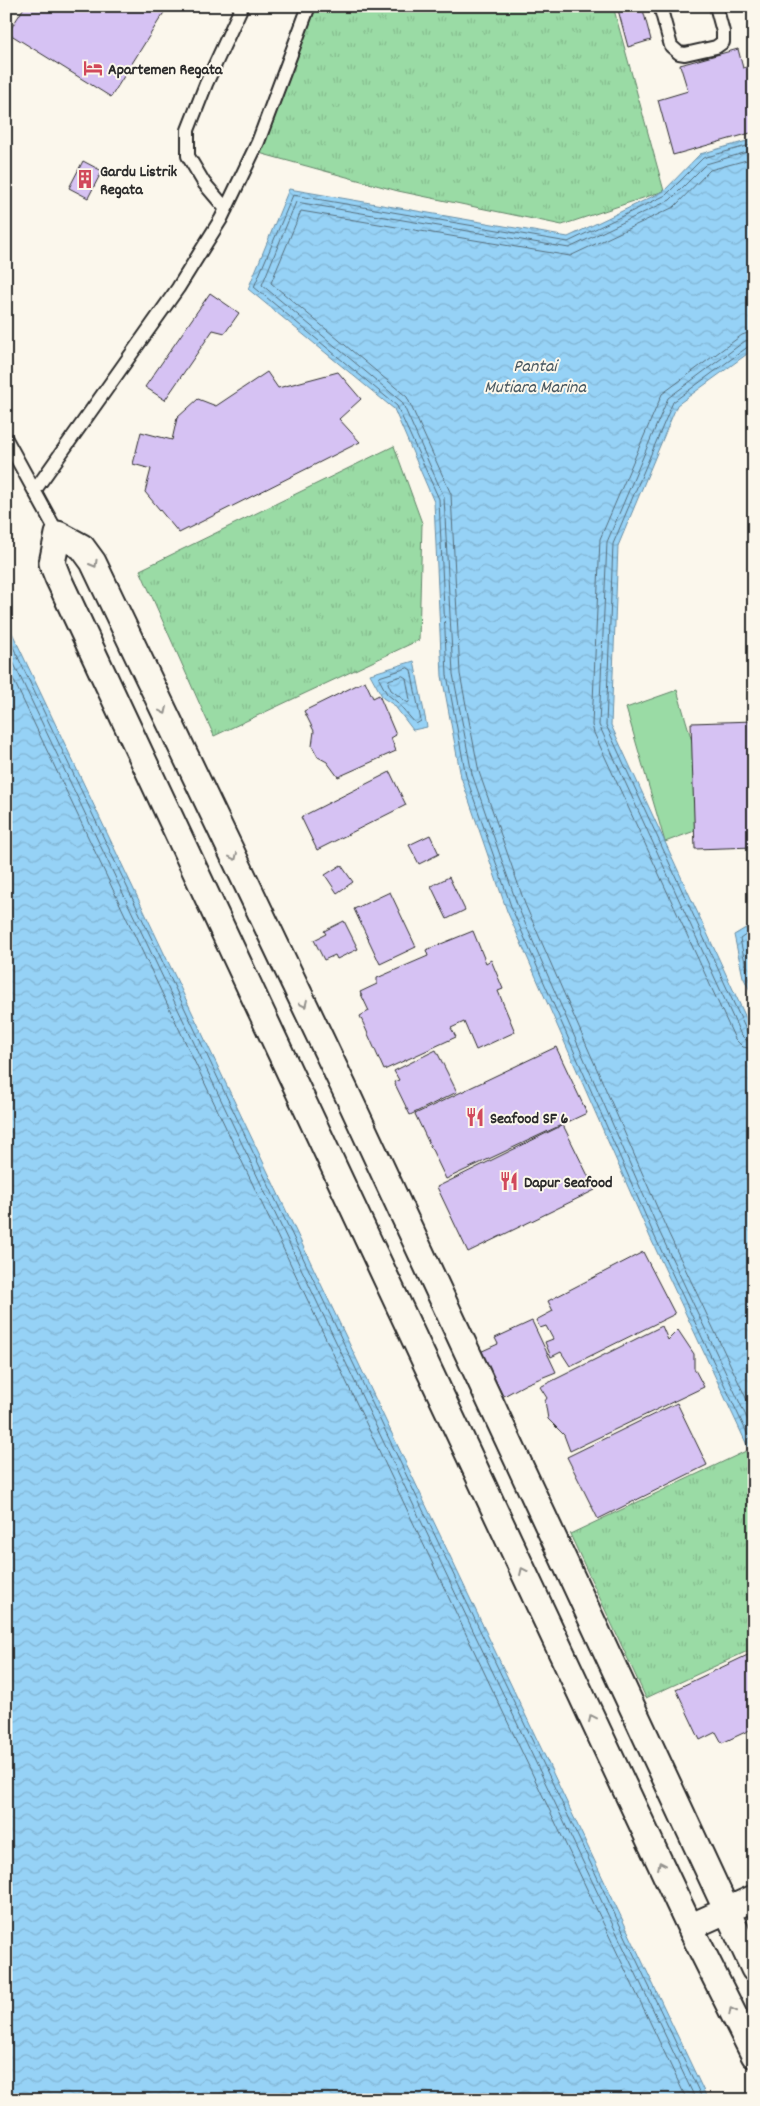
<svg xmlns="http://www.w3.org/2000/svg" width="760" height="2106" viewBox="0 0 760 2106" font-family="Dekko,sans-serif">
<defs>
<pattern id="grass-tufts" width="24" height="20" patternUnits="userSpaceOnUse" patternTransform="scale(1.25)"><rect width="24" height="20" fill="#9adba5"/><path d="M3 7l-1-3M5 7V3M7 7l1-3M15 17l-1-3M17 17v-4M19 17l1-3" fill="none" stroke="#85bc8e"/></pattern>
<pattern id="water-waves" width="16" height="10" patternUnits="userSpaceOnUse" patternTransform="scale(1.25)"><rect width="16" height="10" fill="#96d2f6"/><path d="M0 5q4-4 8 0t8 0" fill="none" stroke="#81b4d3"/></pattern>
</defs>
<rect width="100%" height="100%" fill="#fbf7ec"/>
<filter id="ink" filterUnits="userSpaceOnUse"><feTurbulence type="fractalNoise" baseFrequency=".02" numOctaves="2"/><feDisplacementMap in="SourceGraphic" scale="10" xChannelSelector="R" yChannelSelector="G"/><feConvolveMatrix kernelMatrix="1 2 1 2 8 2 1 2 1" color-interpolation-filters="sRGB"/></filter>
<g filter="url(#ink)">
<!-- grass -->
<path fill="url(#grass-tufts)" stroke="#628368" d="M311,6H613L664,191L562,225L398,191L259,153Z
M394,446L422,523L419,640L214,736L140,570Z
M746,1451L754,1469V1648L646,1698L570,1534Z"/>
<!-- garden -->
<path fill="#9adba5" stroke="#628368" d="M677,690L716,823L665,842L626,708Z"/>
<!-- water -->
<path fill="url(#water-waves)" stroke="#6b8fa5" d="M754,139V349L677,405L618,546L611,725L754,1035V1460L650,1237L507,911L461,777L442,676L434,502L394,409L248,289L289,189L568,237L664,191L700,154Z
M6,620L708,2100H6Z
M414,661L427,727L413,730L394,705L383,698L370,674Z
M754,923V998L743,977L734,935Z"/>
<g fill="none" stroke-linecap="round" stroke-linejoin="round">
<!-- shore -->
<path stroke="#566e7c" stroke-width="1" d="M754,144L703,158L666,195L568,242L293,195L254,287L397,406L439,499L447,675L466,776L512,909L654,1235L754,1448
M754,150L706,164L670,200L569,248L296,202L262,285L402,402L444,497L453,674L472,774L518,907L660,1233L754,1433
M754,158L710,170L674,207L570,256L301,211L271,283L407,397L451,494L460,674L479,772L525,904L667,1230L754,1415
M754,331L742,335L662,394L600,539L592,725L594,733L735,1039L743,1047L754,1049
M754,339L745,341L668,398L607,542L599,725L741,1035L746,1040L754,1042
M754,345L749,346L673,402L613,544L606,725L747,1032L754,1036
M6,632L703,2100
M6,647L696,2100
M6,664L687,2100
M408,668L411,670L421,721L416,724L397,702L387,694L379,679L380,677Z
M403,676L406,678L410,700L408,703L391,690L388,683L389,680Z
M754,929L740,939L748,976L754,987"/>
</g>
<!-- building -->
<path fill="#d6c2f3" stroke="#2b2b2b" d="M25,6H168L111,97L8,33Z
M617,6H642L651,40L628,47Z
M738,49L743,68L754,65V132L673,155L658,100L688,91L680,65Z
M83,161L102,171L88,198L69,188Z
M210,293L239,313L225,333L213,330L165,400L145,387Z
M267,372L278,388L338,372L361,399L339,419L360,442L179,533L145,492L151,469L133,464L141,432L172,440L177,418L198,399L216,406Z
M365,681L373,698L379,695L396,735L391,738L396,751L338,777L327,762L318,757L312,746L314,731L304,711Z
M754,721V847L695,849L691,723Z
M390,772L406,805L317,850L301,817Z
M430,835L439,854L419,864L409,845Z
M341,865L353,882L337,893L325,875Z
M449,877L465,910L447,919L431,886Z
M390,892L416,947L380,964L354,909Z
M344,921L358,949L337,959L335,955L324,960L314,940L326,934L324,931Z
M473,931L486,963L491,960L503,989L498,991L515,1032L476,1050L464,1022L451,1028L456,1037L384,1070L360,1016L369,1011L360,992L377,984V978L428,956L426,950Z
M556,1047L587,1113L446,1179L415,1114Z
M436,1050L457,1092L410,1115L394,1082L399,1080L394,1071Z
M563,1125L595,1190L468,1252L437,1187Z
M643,1252L675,1314L570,1366L561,1352L551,1357L545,1342L553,1339L546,1326L540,1328L536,1320L553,1311L548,1301Z
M532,1321L556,1372L526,1384L502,1397L480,1352L498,1344L495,1338Z
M662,1326L668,1340L678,1330L694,1354V1368L704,1387L570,1451L564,1435L548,1419L545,1401L547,1398L540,1387Z
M677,1403L707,1465L598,1519L567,1457Z
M754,1652V1728L722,1743L716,1732L700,1740L676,1689Z"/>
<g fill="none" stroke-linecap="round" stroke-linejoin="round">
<!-- service casing -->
<g stroke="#2b2b2b" stroke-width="16">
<path id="service" d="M660,6L671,46L679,53L685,54L716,47L723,42V32L716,6
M226,209L204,183L188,156V130L206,84L242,6
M6,439L58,534
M35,490L178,288L221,219L258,142L309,6"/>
</g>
<!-- minor casing -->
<g stroke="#2b2b2b" stroke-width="29">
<path id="minor" d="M690,1927L754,1898
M754,1969L349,1098L93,562L82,547L58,534L52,563L58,578L690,1927L754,2055"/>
</g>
<!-- service -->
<use href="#service" stroke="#fbf7ec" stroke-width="12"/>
<!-- minor -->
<use href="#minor" stroke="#fbf7ec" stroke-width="25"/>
</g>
<!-- one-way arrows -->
<defs><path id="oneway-chevron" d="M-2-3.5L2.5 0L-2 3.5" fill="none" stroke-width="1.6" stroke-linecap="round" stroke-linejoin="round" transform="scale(1.25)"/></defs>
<g stroke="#93918c">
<use href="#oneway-chevron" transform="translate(94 564) rotate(60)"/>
<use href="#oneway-chevron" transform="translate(164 711) rotate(65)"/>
<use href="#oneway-chevron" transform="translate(234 857) rotate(65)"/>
<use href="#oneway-chevron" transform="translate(304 1004) rotate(65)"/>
<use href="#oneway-chevron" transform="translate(523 1571) rotate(-115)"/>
<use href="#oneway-chevron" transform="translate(592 1718) rotate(-115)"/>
<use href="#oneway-chevron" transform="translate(661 1865) rotate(-115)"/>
<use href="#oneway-chevron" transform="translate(732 2011) rotate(-117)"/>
</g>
</g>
<!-- icons -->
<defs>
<g id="hotel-bare" transform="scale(1.5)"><path d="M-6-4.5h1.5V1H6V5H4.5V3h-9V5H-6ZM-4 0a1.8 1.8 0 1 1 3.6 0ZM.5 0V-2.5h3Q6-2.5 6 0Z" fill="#d1495b" stroke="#fbf7ec" stroke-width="2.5" paint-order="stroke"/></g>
<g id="building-bare" transform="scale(1.5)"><path d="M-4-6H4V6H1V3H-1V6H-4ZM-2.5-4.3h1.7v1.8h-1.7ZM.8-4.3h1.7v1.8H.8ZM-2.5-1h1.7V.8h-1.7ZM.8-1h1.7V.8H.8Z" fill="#d1495b" stroke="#fbf7ec" stroke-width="2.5" paint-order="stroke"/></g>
<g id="restaurant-bare" transform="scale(1.5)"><path d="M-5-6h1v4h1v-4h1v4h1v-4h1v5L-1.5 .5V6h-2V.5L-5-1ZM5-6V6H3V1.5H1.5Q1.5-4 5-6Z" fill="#d1495b" stroke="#fbf7ec" stroke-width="2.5" paint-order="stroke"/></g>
</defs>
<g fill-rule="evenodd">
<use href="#hotel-bare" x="93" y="68"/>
<use href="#building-bare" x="85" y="179"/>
<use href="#restaurant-bare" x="475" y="1117"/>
<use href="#restaurant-bare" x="509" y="1181"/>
</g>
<g text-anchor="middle" stroke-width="4" stroke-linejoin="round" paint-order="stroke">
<!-- poi labels -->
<g font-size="16" font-weight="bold" fill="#2b2b2b" stroke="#fbf7ec" text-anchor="start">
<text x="108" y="74">Apartemen Regata</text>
<text x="100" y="176">Gardu Listrik<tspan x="100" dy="18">Regata</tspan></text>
<text x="490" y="1123">Seafood SF 6</text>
<text x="524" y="1187">Dapur Seafood</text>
</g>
<!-- water labels -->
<g font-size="18" font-style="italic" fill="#46555e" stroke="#fbf7ec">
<text x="535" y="371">Pantai<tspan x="535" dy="21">Mutiara Marina</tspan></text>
</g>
</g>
<!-- margin -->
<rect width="760" height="2106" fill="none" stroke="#fbf7ec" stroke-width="25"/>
<rect x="12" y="12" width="735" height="2081" fill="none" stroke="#2b2b2b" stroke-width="2" filter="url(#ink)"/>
</svg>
